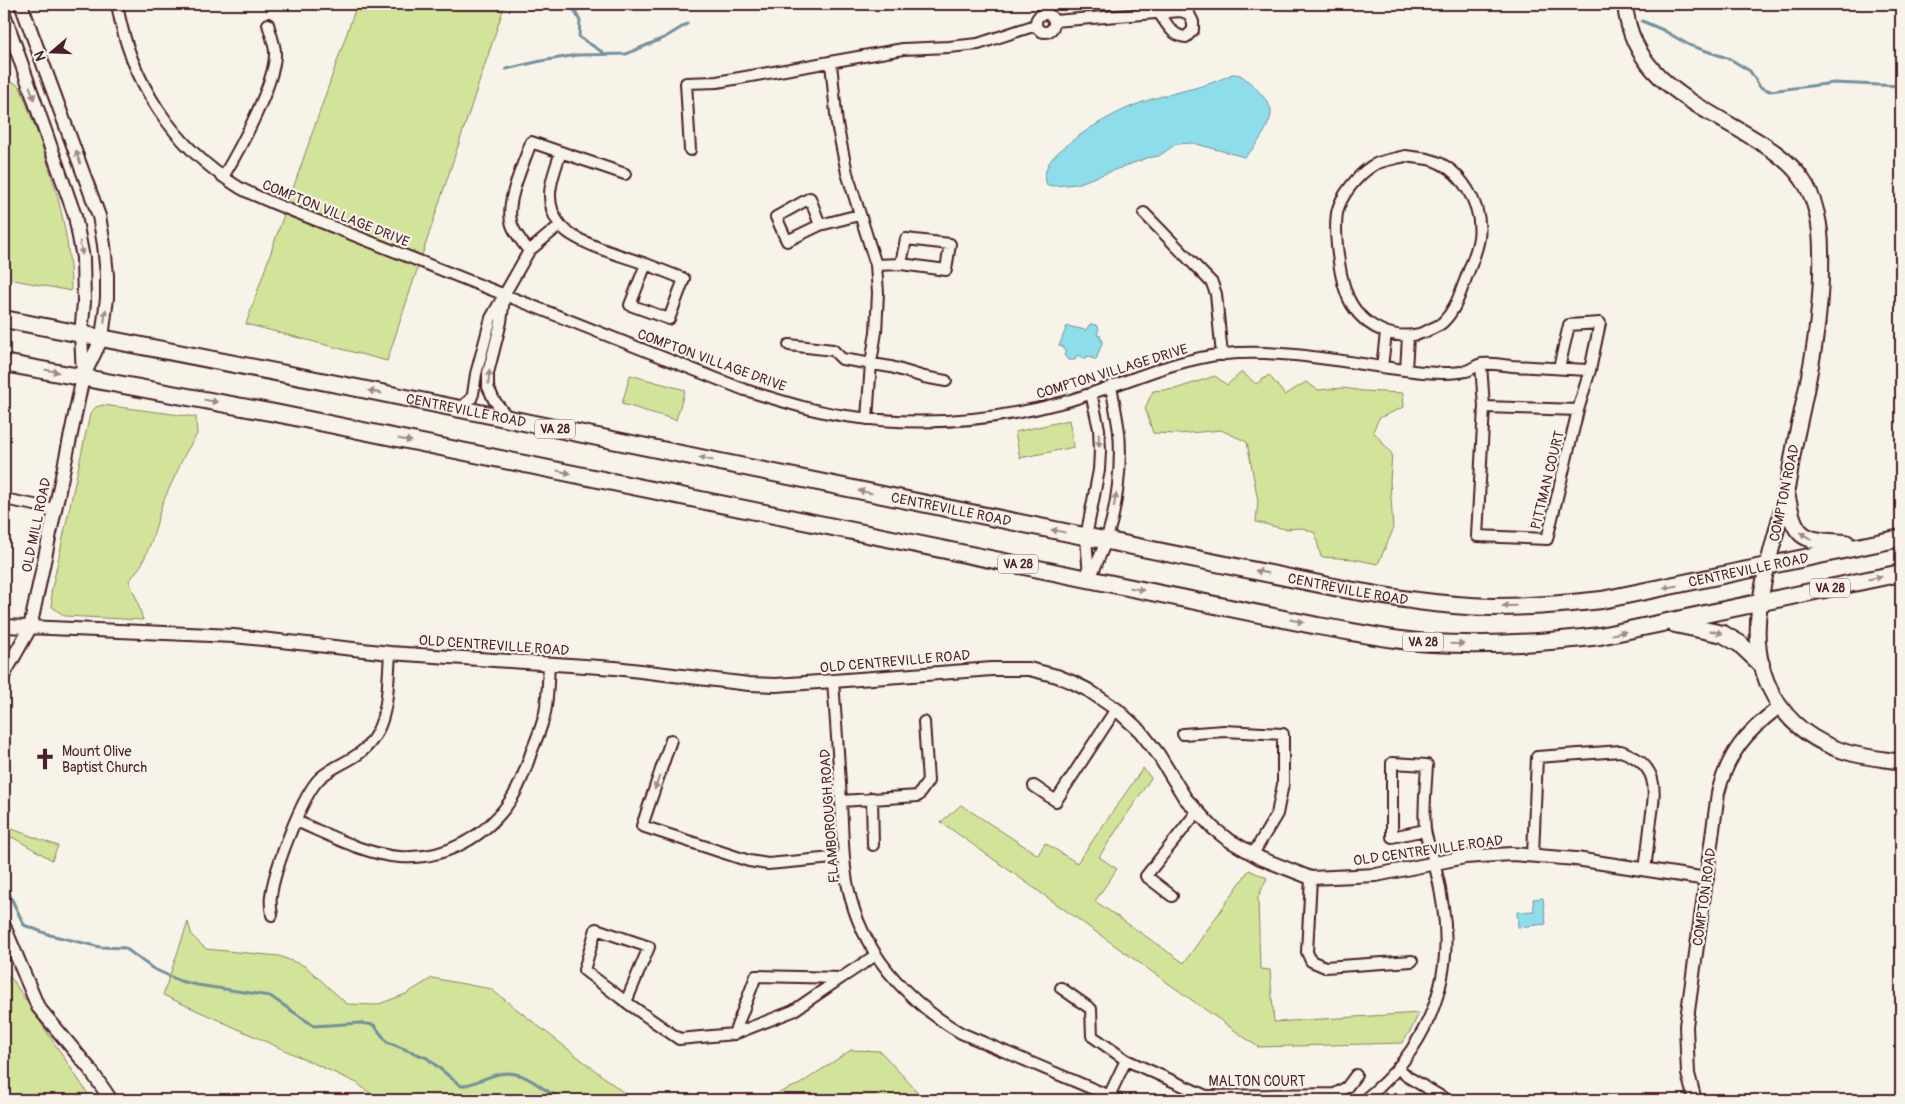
<svg xmlns="http://www.w3.org/2000/svg" width="1905" height="1104" viewBox="0 0 1905 1104" font-family="Pangolin,sans-serif">
<rect width="100%" height="100%" fill="#f7f3e8"/>
<filter id="ink" filterUnits="userSpaceOnUse"><feTurbulence type="fractalNoise" baseFrequency=".02" numOctaves="2"/><feDisplacementMap in="SourceGraphic" scale="10" xChannelSelector="R" yChannelSelector="G"/><feConvolveMatrix kernelMatrix="1 2 1 2 8 2 1 2 1" color-interpolation-filters="sRGB"/></filter>
<g filter="url(#ink)">
<!-- green -->
<path fill="#d1e499" stroke="#8e8262" d="M357,4H505L387,361L246,324Z
M8,82L15,83L20,87C45,152 71,221 71,291L4,278V83Z
M1242,372L1256,384L1269,375L1285,395L1306,382L1318,390L1344,388L1363,391L1403,393L1404,407L1379,418L1373,431L1392,454L1390,481L1393,530L1378,564L1353,559L1321,557L1315,533L1303,528L1285,529L1256,522L1258,501L1247,442L1221,430L1179,434L1153,433L1145,408L1153,391L1175,389L1215,376L1227,385Z
M630,375L685,390L676,420L622,404Z
M103,405L196,417L197,434L185,454L162,504L152,540L142,564L129,581L137,600L143,620L65,616L52,607L51,593L90,414L96,407Z
M1069,420L1074,447L1020,458L1015,432Z
M1143,768L1151,778L1099,857L1117,869L1095,901L1184,963L1249,870L1267,878L1258,897L1260,969L1270,970L1274,1022L1419,1013L1411,1030L1402,1043L1258,1047L941,822L961,805L1038,855L1045,843L1077,863Z
M4,826L58,846L52,860L12,837L10,839L4,830Z
M188,922L192,936L206,949L279,956L305,966L347,1004L376,1005L406,994L432,978L491,989L628,1096L643,1100H378L357,1083L163,995Z
M10,976L92,1100H4V990Z
M851,1050L880,1051L925,1100H761L800,1084Z"/>
<!-- water -->
<path fill="#8eddeb" stroke="#73919e" d="M1232,74C1235,74 1238,74 1240,75C1248,79 1270,101 1271,110C1273,122 1254,151 1244,157L1193,143L1176,144L1159,156L1147,158L1077,184L1054,186L1047,185C1041,170 1051,158 1062,149C1088,127 1120,109 1152,99C1179,91 1208,87 1232,74Z
M1091,324L1096,325L1099,329L1097,335L1101,336L1100,339L1103,340L1096,360L1087,356L1086,359L1077,355L1075,360H1068L1064,355L1066,351L1063,349V347L1059,346L1067,326L1086,330L1089,325Z
M1543,898L1546,924L1518,927L1517,912L1534,911L1533,899Z"/>
<g fill="none" stroke-linecap="round" stroke-linejoin="round">
<!-- stream -->
<path stroke="#73919e" stroke-width="3" d="M571,4L580,21L579,37L604,53
M1573,4H1575
M1642,21L1663,30L1689,45L1730,59L1750,71L1760,87L1770,91L1834,83L1901,86
M506,69L541,61L577,55L626,54L664,38L687,24
M4,883L24,925L50,935L100,947L125,948L152,968L180,981L197,985L270,996L314,1026L360,1023L374,1025L387,1042L427,1058L461,1086C475,1084 486,1077 499,1074C519,1070 531,1080 546,1090C553,1094 561,1097 568,1100"/>
<!-- minor casing -->
<g stroke="#4a1f2b" stroke-width="14">
<path id="minor" d="M117,4C130,81 173,147 240,188C251,194 263,199 275,204L745,390C779,400 811,411 846,416C919,427 993,421 1064,402C1118,387 1169,360 1225,354C1288,348 1360,366 1423,372C1436,373 1453,374 1466,371C1471,370 1476,365 1482,364C1491,363 1502,365 1512,366C1538,367 1564,369 1590,370L1600,323L1569,325L1559,368
M1036 23a9 9 0 1 1 18 0a9 9 0 1 1-18 0Z
M1054,21L1181,11L1189,14L1193,22V30L1186,37C1172,36 1167,24 1159,13
M831,63L837,124L847,173L876,265L878,293L876,332L871,363L867,419
M690,150L686,83L717,82L903,49L949,47L978,44L1036,25
M1405,156C1412,157 1420,158 1428,159C1461,167 1483,205 1479,238C1477,251 1471,265 1466,278C1460,293 1456,309 1444,321C1441,325 1435,327 1431,329C1399,347 1357,326 1346,292C1339,273 1334,233 1337,213C1340,196 1358,175 1372,166C1381,160 1395,159 1405,156Z
M223,177C239,150 277,81 275,51C274,42 270,32 268,24
M1144,213L1212,283L1216,294L1222,355
M560,225C542,201 552,178 561,152
M820,225L810,198L776,217L787,241L820,225L859,215
M529,251L560,225C574,243 623,256 646,264
M646,264L684,279L669,319L630,305Z
M876,265L901,264L906,239L950,244L946,270L901,264
M504,299L501,322L488,373V387L494,400L508,418
M789,345L833,350L842,359L891,367L924,377L946,381
M1481,364L1484,407L1578,410L1590,370
M1382,367L1386,333
M1406,370L1408,337
M1484,407L1477,536L1547,539L1578,410
M459,409L471,399L473,394L476,374L491,318L529,251C523,243 515,234 512,225C504,203 524,164 531,142L625,174
M4,499L55,509
M1089,577L1086,537L1099,470L1100,451L1099,429L1091,393
M1090,579C1095,566 1102,553 1106,540C1117,509 1122,465 1119,432C1117,417 1114,402 1111,386
M833,681C836,722 839,762 841,803C843,831 842,859 848,887C861,951 905,1000 961,1033L1119,1100
M1183,734L1224,731L1283,734V784L1277,814L1253,854
M671,740L642,826L749,861L768,864L844,857
M1034,786L1056,801L1116,709
M872,798L873,845
M841,801L918,796L928,781L924,722
M296,821C327,834 366,855 400,857C445,860 488,836 512,798C521,784 526,768 531,753C536,740 542,727 545,713C548,697 548,680 549,664
M1533,855L1537,757L1621,751C1658,765 1656,786 1651,820C1649,837 1647,853 1645,870
M1311,878L1307,952L1311,961L1325,967L1412,961
M1172,896L1146,876L1197,812
M272,915C271,909 270,902 271,896C274,871 302,795 320,778C339,761 362,760 376,734C389,711 388,679 390,653
M596,929L649,947L626,1002L584,970Z
M1061,988L1091,1009L1092,1036L1126,1060L1109,1096
M626,1002L679,1039L734,1034L793,1011L841,978
M734,1034L756,976L841,978L876,955
M1126,1060L1206,1096L1335,1094L1347,1087L1356,1075
M1399,1069L1408,1077L1447,1100
M1364,1100C1424,1053 1455,984 1443,907C1441,892 1438,877 1434,862C1432,852 1426,840 1425,829C1423,809 1426,786 1427,765L1392,763V837L1425,830"/>
</g>
<!-- tertiary casing -->
<g stroke="#4a1f2b" stroke-width="16">
<path id="tertiary" d="M4,14L75,216L83,258L84,302L81,334L83,375
M4,626L234,636L390,653L615,668L749,684L776,685L833,681L992,669H1029L1057,676L1072,682L1088,690L1116,709L1140,731L1158,754L1185,798L1213,828L1227,839L1260,858L1311,878L1376,875L1465,857L1512,854L1576,859L1707,879
M4,674L30,628L83,377L102,338L107,298V275L104,245L99,216L21,4
M4,926L38,1007L89,1068L111,1100
M1695,1100L1688,1074L1686,1026L1718,793C1728,753 1746,732 1779,707"/>
</g>
<!-- secondary casing -->
<g stroke="#4a1f2b" stroke-width="18">
<path id="secondary" d="M1625,4C1631,76 1692,102 1748,135C1768,147 1788,159 1802,179C1816,198 1821,227 1821,251C1823,315 1810,375 1796,438C1792,456 1790,475 1786,493C1778,530 1765,566 1760,603C1749,672 1778,731 1846,752C1863,757 1883,759 1901,762"/>
</g>
<!-- trunk casing -->
<g stroke="#4a1f2b" stroke-width="20">
<g id="trunk">
<path id="s1" d="M4,319L362,389L1344,589C1393,598 1442,606 1492,607C1529,607 1566,604 1602,600L1901,538"/>
<path d="M4,363L275,413L1318,626C1355,632 1393,641 1431,643C1488,646 1544,643 1600,636L1901,573"/>
<path d="M1786,493C1795,538 1800,541 1846,543"/>
<path d="M1675,624L1723,634L1740,644L1761,664"/>
</g>
</g>
<!-- minor -->
<use href="#minor" stroke="#f7f3e8" stroke-width="10"/>
<!-- tertiary -->
<use href="#tertiary" stroke="#f7f3e8" stroke-width="12"/>
<!-- secondary -->
<use href="#secondary" stroke="#f7f3e8" stroke-width="14"/>
<!-- trunk -->
<use href="#trunk" stroke="#f7f3e8" stroke-width="16"/>
</g>
<!-- one-way arrows -->
<defs><path id="oneway-solid" d="M-6-.8H1V-3.2L6.5 0L1 3.2V.8H-6Z" transform="scale(1.25)"/></defs>
<g fill="#a0898a">
<use href="#oneway-solid" transform="translate(32 93) rotate(71)"/>
<use href="#oneway-solid" transform="translate(78 157) rotate(-109)"/>
<use href="#oneway-solid" transform="translate(81 248) rotate(79)"/>
<use href="#oneway-solid" transform="translate(105 316) rotate(-83)"/>
<use href="#oneway-solid" transform="translate(52 371) rotate(11)"/>
<use href="#oneway-solid" transform="translate(489 377) rotate(-86)"/>
<use href="#oneway-solid" transform="translate(375 392) rotate(-168)"/>
<use href="#oneway-solid" transform="translate(211 401) rotate(11)"/>
<use href="#oneway-solid" transform="translate(405 440) rotate(11)"/>
<use href="#oneway-solid" transform="translate(1099 440) rotate(87)"/>
<use href="#oneway-solid" transform="translate(706 459) rotate(-168)"/>
<use href="#oneway-solid" transform="translate(564 472) rotate(12)"/>
<use href="#oneway-solid" transform="translate(865 492) rotate(-168)"/>
<use href="#oneway-solid" transform="translate(1115 500) rotate(-81)"/>
<use href="#oneway-solid" transform="translate(1058 531) rotate(-169)"/>
<use href="#oneway-solid" transform="translate(1806 536) rotate(-148)"/>
<use href="#oneway-solid" transform="translate(1262 572) rotate(-168)"/>
<use href="#oneway-solid" transform="translate(1875 578) rotate(-12)"/>
<use href="#oneway-solid" transform="translate(1670 587) rotate(168)"/>
<use href="#oneway-solid" transform="translate(1137 589) rotate(11)"/>
<use href="#oneway-solid" transform="translate(1509 606) rotate(179)"/>
<use href="#oneway-solid" transform="translate(1297 621) rotate(12)"/>
<use href="#oneway-solid" transform="translate(1716 632) rotate(14)"/>
<use href="#oneway-solid" transform="translate(1619 633) rotate(-11)"/>
<use href="#oneway-solid" transform="translate(1457 644) rotate(2)"/>
<use href="#oneway-solid" transform="translate(657 783) rotate(109)"/>
</g>
</g>
<!-- icons -->
<defs>
<g id="church-bare" transform="scale(1.725)"><path d="M-1.2-6h2.4v3.5h3.3v2.4h-3.3V6h-2.4V-.1h-3.3v-2.4h3.3Z" fill="#4a1f2b" stroke="#f7f3e8" stroke-width="2.5" paint-order="stroke"/></g>
</defs>
<g fill-rule="evenodd">
<use href="#church-bare" x="45" y="759"/>
</g>
<g text-anchor="middle" stroke-width="4.5" stroke-linejoin="round" paint-order="stroke">
<!-- shield labels -->
<g fill="#f7f3e8" stroke="#7e5f64" stroke-width="1">
<rect x="535" y="419.5" width="40" height="19" rx="4"/>
<rect x="998" y="554.5" width="40" height="19" rx="4"/>
<rect x="1810" y="578.5" width="40" height="19" rx="4"/>
<rect x="1403" y="632.5" width="40" height="19" rx="4"/>
</g>
<g font-size="12" font-weight="bold" fill="#4a1f2b">
<text x="555" y="433">VA 28</text>
<text x="1018" y="568">VA 28</text>
<text x="1830" y="592">VA 28</text>
<text x="1423" y="646">VA 28</text>
</g>
<!-- street labels -->
<g font-size="14" fill="#4a1f2b" stroke="#f7f3e8">
<text transform="translate(336 213) rotate(22)" y="5">COMPTON VILLAGE DRIVE</text>
<text transform="translate(712 360) rotate(20)" y="5">COMPTON VILLAGE DRIVE</text>
<text transform="translate(1112 371) rotate(-17)" y="5">COMPTON VILLAGE DRIVE</text>
<text dy="5" stroke="none"><textPath href="#s1" startOffset="471">CENTREVILLE ROAD</textPath></text>
<text transform="translate(1547 480) rotate(-76)" y="5">PITTMAN COURT</text>
<text transform="translate(1784 493) rotate(-78)" y="5">COMPTON ROAD</text>
<text dy="5" stroke="none"><textPath href="#s1" startOffset="966">CENTREVILLE ROAD</textPath></text>
<text transform="translate(36 525) rotate(-78)" y="5">OLD MILL ROAD</text>
<text dy="5" stroke="none"><textPath href="#s1" startOffset="1776">CENTREVILLE ROAD</textPath></text>
<text dy="5" stroke="none"><textPath href="#s1" startOffset="1371">CENTREVILLE ROAD</textPath></text>
<text transform="translate(494 645) rotate(4)" y="5">OLD CENTREVILLE ROAD</text>
<text transform="translate(895 661) rotate(-5)" y="5">OLD CENTREVILLE ROAD</text>
<text transform="translate(829 816) rotate(-94)" y="5">FLAMBOROUGH ROAD</text>
<text transform="translate(1428 850) rotate(-8)" y="5">OLD CENTREVILLE ROAD</text>
<text transform="translate(1704 897) rotate(-82)" y="5">COMPTON ROAD</text>
<text x="1257" y="1086">MALTON COURT</text>
</g>
<!-- poi labels -->
<g font-size="14" fill="#4a1f2b" stroke="#f7f3e8" text-anchor="start">
<text x="62" y="756">Mount Olive<tspan x="62" dy="16">Baptist Church</tspan></text>
</g>
</g>
<!-- margin -->
<rect width="1905" height="1104" fill="none" stroke="#f7f3e8" stroke-width="20"/>
<rect x="10" y="10" width="1885" height="1084" fill="none" stroke="#4a1f2b" stroke-width="2" filter="url(#ink)"/>
<!-- north arrow -->
<g transform="translate(52 52) rotate(251)" stroke="#f7f3e8" stroke-width="4" paint-order="stroke">
<path d="M0-4L9 19L0 12L-9 19Z" fill="#4a1f2b"/>
<text y="-8" font-size="14" font-weight="bold" text-anchor="middle" fill="#4a1f2b">N</text>
</g>
</svg>
